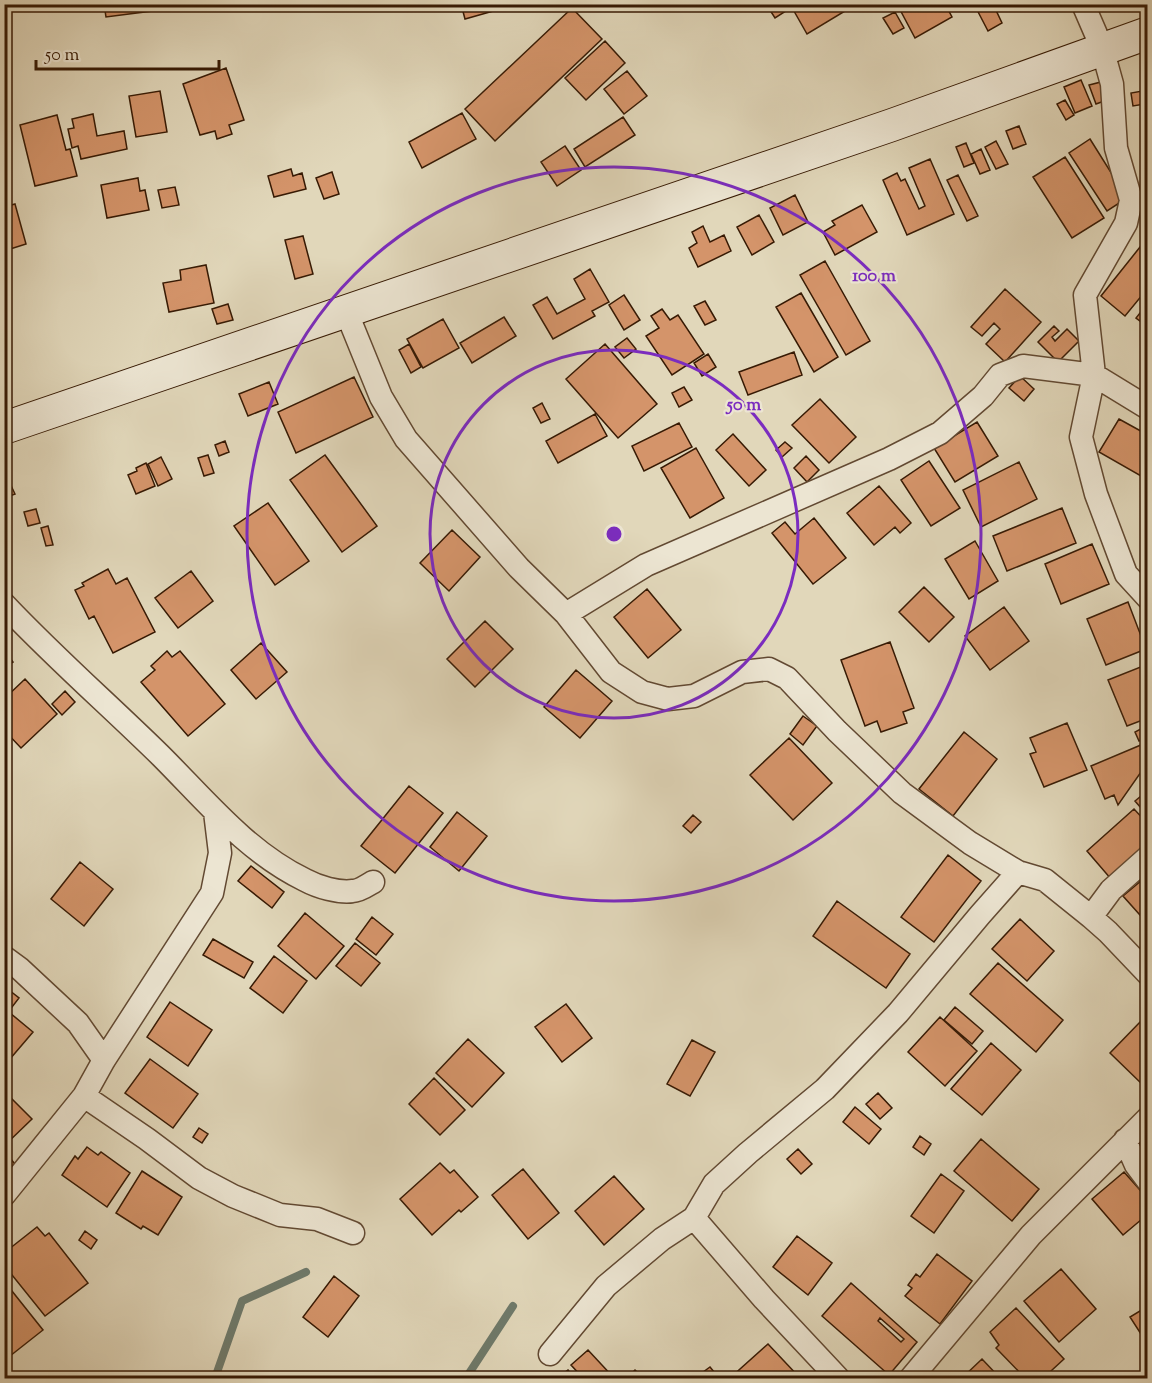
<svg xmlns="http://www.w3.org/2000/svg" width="1152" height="1383" viewBox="0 0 1152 1383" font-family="'Sorts Mill Goudy',serif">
<rect width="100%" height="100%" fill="#e1d7ba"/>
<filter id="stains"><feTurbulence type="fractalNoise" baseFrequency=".00333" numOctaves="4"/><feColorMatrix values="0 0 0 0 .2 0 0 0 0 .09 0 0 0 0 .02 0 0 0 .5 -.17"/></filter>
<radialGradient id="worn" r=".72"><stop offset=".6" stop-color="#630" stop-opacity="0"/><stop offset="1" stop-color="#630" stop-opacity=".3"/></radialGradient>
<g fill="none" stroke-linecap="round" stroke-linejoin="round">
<!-- stream -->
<path stroke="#6f7a6b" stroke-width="8" d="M215,1378L242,1301L306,1272
M466,1378L513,1306"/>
</g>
<!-- building -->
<path fill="#d4946a" stroke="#371a04" stroke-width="1.5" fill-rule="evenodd" d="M104,4H151L152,11L106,17Z
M461,4H503L504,8L465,19Z
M766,4H786L789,9L775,18Z
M790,4H847L850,8L807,34Z
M897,4H945L952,17L915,38Z
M977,4H993L1002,23L988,31L975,6Z
M572,8L602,39L495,141L465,109Z
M895,12L904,28L893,34L883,18Z
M605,41L625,63L586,100L565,78Z
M226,68L244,120L229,125L232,134L217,139L215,131L200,135L183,84Z
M627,71L647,96L624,114L604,89Z
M1081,80L1092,106L1075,113L1064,87Z
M1101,82L1107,100L1096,104L1089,85Z
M160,91L167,132L136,137L129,96Z
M1142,91L1145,104L1133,106L1131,93Z
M1065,100L1074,115L1066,120L1057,104Z
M462,113L476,139L422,168L409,142Z
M93,114L97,136L124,131L127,149L81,159L78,146L72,148L68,129L74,128L72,119Z
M57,115L66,150L70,149L77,176L35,186L20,125Z
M623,117L635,135L585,167L574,149Z
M1019,126L1026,144L1013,149L1006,131Z
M1090,139L1127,198L1107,211L1069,153Z
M996,141L1008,164L996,169L985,147Z
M966,143L974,163L964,167L956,147Z
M565,146L581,170L557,186L541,162Z
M981,149L990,170L980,174L971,154Z
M1065,157L1104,218L1072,238L1033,177Z
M930,159L954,214L907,235L883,180L897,173L901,181L905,179L919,209L925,206L909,168Z
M291,169L293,176L302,173L306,189L274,197L268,176Z
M332,172L339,194L324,199L316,178Z
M958,175L978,216L967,221L947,180Z
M138,178L140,191L145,190L149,210L107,218L101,185Z
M175,187L179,205L162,208L158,190Z
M795,195L808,222L783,235L770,208Z
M15,204L26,244L4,251V207Z
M862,205L877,232L835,255L823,232L835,225L832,221Z
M759,215L774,242L752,255L737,227Z
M703,226L710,242L724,235L731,251L698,267L689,248L697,243L692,232Z
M303,236L313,274L295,279L285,240Z
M1148,237V288L1125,316L1101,296Z
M825,261L870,341L846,355L800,275Z
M206,265L214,303L169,312L163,283L181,280L180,270Z
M590,269L609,302L592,311L595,316L553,339L533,305L547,297L557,314L585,299L574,279Z
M1005,289L1041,322L1005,362L986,344L1000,329L994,323L982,336L971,327Z
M801,293L838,357L814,372L776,307Z
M624,295L640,320L624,330L609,305Z
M705,301L716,320L705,325L694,306Z
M1148,303V327L1136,318Z
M228,304L233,320L217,324L212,309Z
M662,309L670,320L678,315L704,354L672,375L646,336L659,328L651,316Z
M504,317L516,336L472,363L460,343Z
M443,319L459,348L423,368L407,339Z
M1054,326L1059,331L1052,337L1055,341L1067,329L1079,341L1058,362L1038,342Z
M627,338L636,349L624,358L615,347Z
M409,344L421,367L411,373L399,350Z
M605,344L657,404L618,438L566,379Z
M794,352L802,375L748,395L739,372Z
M708,354L716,367L702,376L694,363Z
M1020,376L1034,389L1024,401L1009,388Z
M354,377L373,417L296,453L278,412Z
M269,382L278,404L248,416L239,394Z
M684,387L692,400L679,407L672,393Z
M820,399L856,437L829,463L792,425Z
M542,403L550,419L541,423L533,408Z
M595,414L607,436L558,463L546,441Z
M1119,419L1148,435V480L1099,452Z
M977,422L998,456L955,482L934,448Z
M679,423L692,447L644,471L632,446Z
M733,434L766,470L749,486L716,450Z
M225,441L229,452L219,456L215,445Z
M785,442L792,448L782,457L776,450Z
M696,448L724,498L690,518L661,468Z
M208,455L214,473L204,476L198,458Z
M325,455L377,526L342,552L290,480Z
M806,456L819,470L807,482L794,468Z
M161,457L172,479L158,486L148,464Z
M929,461L960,508L931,526L901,480Z
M1019,462L1037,499L981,527L963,490Z
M146,463L155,486L136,494L128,475L137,471L136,468Z
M7,477L15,494L4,498V478Z
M879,486L911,523L900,533L895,527L874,545L847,513Z
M268,503L309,561L275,585L234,526Z
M1062,508L1076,543L1007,571L993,536Z
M36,509L40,523L28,526L24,512Z
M814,518L846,558L813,584L772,533L785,522L795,534Z
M48,526L53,545L46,546L41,528Z
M452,530L480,557L449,591L420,563Z
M975,541L998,581L969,599L945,559Z
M1092,544L1109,584L1061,604L1045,564Z
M108,569L116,584L127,578L155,632L113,653L94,616L89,619L75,590L84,586L82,583Z
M191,571L213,601L178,628L155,598Z
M924,587L954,617L929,642L899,612Z
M647,589L681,630L648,658L614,617Z
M1128,602L1146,649L1106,665L1087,619Z
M1004,607L1029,641L990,670L965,636Z
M485,621L513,649L475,687L447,659Z
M890,642L914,708L903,712L907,723L881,732L877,721L865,726L841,660Z
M261,643L287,672L256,699L231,670Z
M4,650L13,662L4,668Z
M167,651L172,657L180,651L225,704L188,736L141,682L155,670L151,666Z
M1148,664V718L1127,726L1108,680Z
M576,670L612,701L580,738L544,707Z
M25,679L57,714L21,748L4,730V699Z
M65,691L75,702L62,715L52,704Z
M803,716L817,726L803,745L790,734Z
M1067,723L1087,770L1044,787L1030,754L1036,752L1030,738Z
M1148,725V737L1139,741L1135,732Z
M964,732L997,759L953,816L919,789Z
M789,738L832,783L793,820L750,775Z
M1148,742V762L1118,805L1114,795L1105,799L1091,766Z
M1148,783V816L1135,801L1147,791L1144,786Z
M409,786L443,813L395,873L361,846Z
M1134,809L1148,824V847L1111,879L1087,851Z
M457,812L487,836L459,871L430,847Z
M693,815L701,822L691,833L683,826Z
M948,855L981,881L934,942L901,917Z
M80,862L113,889L84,926L51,899Z
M251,866L284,892L272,908L238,881Z
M1148,875V924L1123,896Z
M837,901L910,954L886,988L813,936Z
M305,913L344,946L316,979L278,946Z
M372,917L393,934L376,955L356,939Z
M1020,919L1054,951L1027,981L992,949Z
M213,939L253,962L244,978L203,955Z
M355,943L380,963L361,986L336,966Z
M274,956L307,981L283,1013L250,988Z
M998,963L1063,1020L1036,1052L970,994Z
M9,990L19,998L9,1011L4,1007V995Z
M170,1002L212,1030L188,1066L147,1037Z
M566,1004L592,1038L562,1062L535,1027Z
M955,1007L983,1031L972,1044L944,1020Z
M4,1008L33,1032L4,1066Z
M940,1017L977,1051L945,1086L908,1052Z
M1142,1020L1148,1025V1084L1145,1087L1110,1053Z
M468,1039L504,1073L472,1107L436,1073Z
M692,1040L715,1052L690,1096L667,1084Z
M991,1043L1021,1070L982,1115L951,1089Z
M150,1059L198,1094L173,1128L125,1093Z
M434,1078L465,1110L440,1135L409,1104Z
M4,1091L32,1119L4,1146Z
M878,1093L892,1108L880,1119L866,1104Z
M855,1107L881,1129L869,1144L843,1122Z
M199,1128L208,1134L202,1143L193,1137Z
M920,1136L931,1144L924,1155L913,1147Z
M981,1139L1039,1189L1012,1221L954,1171Z
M87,1147L98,1155L101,1152L130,1173L107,1207L62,1175L75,1156L78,1159Z
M798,1149L812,1164L801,1174L787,1159Z
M10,1158L19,1169L7,1180L4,1176V1162Z
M440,1163L450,1173L454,1170L478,1197L461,1212L459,1210L432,1235L400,1199Z
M523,1169L559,1213L528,1239L492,1195Z
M142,1171L182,1197L158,1235L143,1226L141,1229L116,1213Z
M1124,1172L1148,1199V1214L1123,1235L1092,1199Z
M941,1174L964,1191L934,1233L911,1216Z
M614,1176L644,1209L604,1245L575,1211Z
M37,1227L45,1236L49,1233L88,1283L45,1316L4,1265V1253Z
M85,1231L97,1240L91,1249L79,1240Z
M797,1236L832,1263L808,1295L773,1267Z
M937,1254L972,1281L940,1324L905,1296L912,1288L908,1285L916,1274L920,1277Z
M1061,1269L1096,1309L1059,1342L1024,1301Z
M334,1276L359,1296L328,1337L303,1317Z
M4,1281L43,1330L10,1356L4,1348Z
M851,1283L917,1342L889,1375L822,1316ZM880,1318L904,1339L901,1342L878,1321Z
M1148,1306V1345L1130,1317Z
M1016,1308L1064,1359L1051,1371L1058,1378H1025L996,1348L999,1345L990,1332Z
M768,1344L800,1378H730Z
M588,1350L614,1378H583L571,1365Z
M982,1359L1000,1378H962Z
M710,1367L719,1378H695Z
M568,1370L574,1378H557Z
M635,1370L643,1378H627Z"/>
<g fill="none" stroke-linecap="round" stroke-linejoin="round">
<!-- street casing -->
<g stroke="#624932" stroke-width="25">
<path id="street" d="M1083,4L1102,48L1112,84L1116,148L1131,200L1126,223L1085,295L1094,375L1081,437L1096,494L1126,574L1148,598
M346,311L381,397L406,439L519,568L566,614L611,672L642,692L668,699L694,696L742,672L769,669L787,678L837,731L902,793L970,843L1018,872L1045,880L1091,917L1111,890L1148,857
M4,604C54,657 109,705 161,756C206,801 247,852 305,880C318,887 338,893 353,891C359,891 368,885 373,882
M566,614L646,565L889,459L940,433L983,396L1000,375L1023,366L1094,375L1148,408
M1091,917L1108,932L1148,974
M4,957L19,968L78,1023L104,1060
M84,1096L147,1139L199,1178L233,1196L280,1215L317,1219L353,1233
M1125,1140L1136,1165L1148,1181
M4,1195L84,1096L104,1060L212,893L220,853L215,812
M694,1218L764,1299L838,1378
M550,1354L606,1286L662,1239L694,1218L714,1184L748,1153L825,1089L898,1013L980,915L1018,872
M911,1378L1031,1235L1148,1118"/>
</g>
<!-- secondary casing -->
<g stroke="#371a04" stroke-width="34">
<path id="secondary" d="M4,428L892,125L1148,33"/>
</g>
<!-- street -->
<use href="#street" stroke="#ece5d2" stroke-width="22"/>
<!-- secondary -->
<use href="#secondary" stroke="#ece5d2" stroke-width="32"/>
</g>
<!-- distance rings -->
<g fill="none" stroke="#7b2cbf" stroke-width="3">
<circle cx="614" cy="534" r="184"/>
<circle cx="614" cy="534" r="367"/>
</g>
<circle cx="614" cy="534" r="9" fill="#7b2cbf" stroke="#ece5d2" stroke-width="3"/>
<g font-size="18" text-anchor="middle" font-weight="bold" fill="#7b2cbf" stroke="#ece5d2" stroke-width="4.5" stroke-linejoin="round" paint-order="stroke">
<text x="874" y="281">100 m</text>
<text x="744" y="410">50 m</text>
</g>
<!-- margin -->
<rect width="1152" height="1383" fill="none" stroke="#e1d7ba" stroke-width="24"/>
<rect x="6" y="6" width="1140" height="1371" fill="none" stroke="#371a04" stroke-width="3"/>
<rect x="12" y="12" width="1128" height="1359" fill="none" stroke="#371a04" stroke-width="1.5"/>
<!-- scale -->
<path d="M36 60v9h183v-9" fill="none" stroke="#371a04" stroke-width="3"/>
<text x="45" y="60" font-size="18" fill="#371a04" stroke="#ece5d2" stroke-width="4.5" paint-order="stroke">50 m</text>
<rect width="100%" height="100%" filter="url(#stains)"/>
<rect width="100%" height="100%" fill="url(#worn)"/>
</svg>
